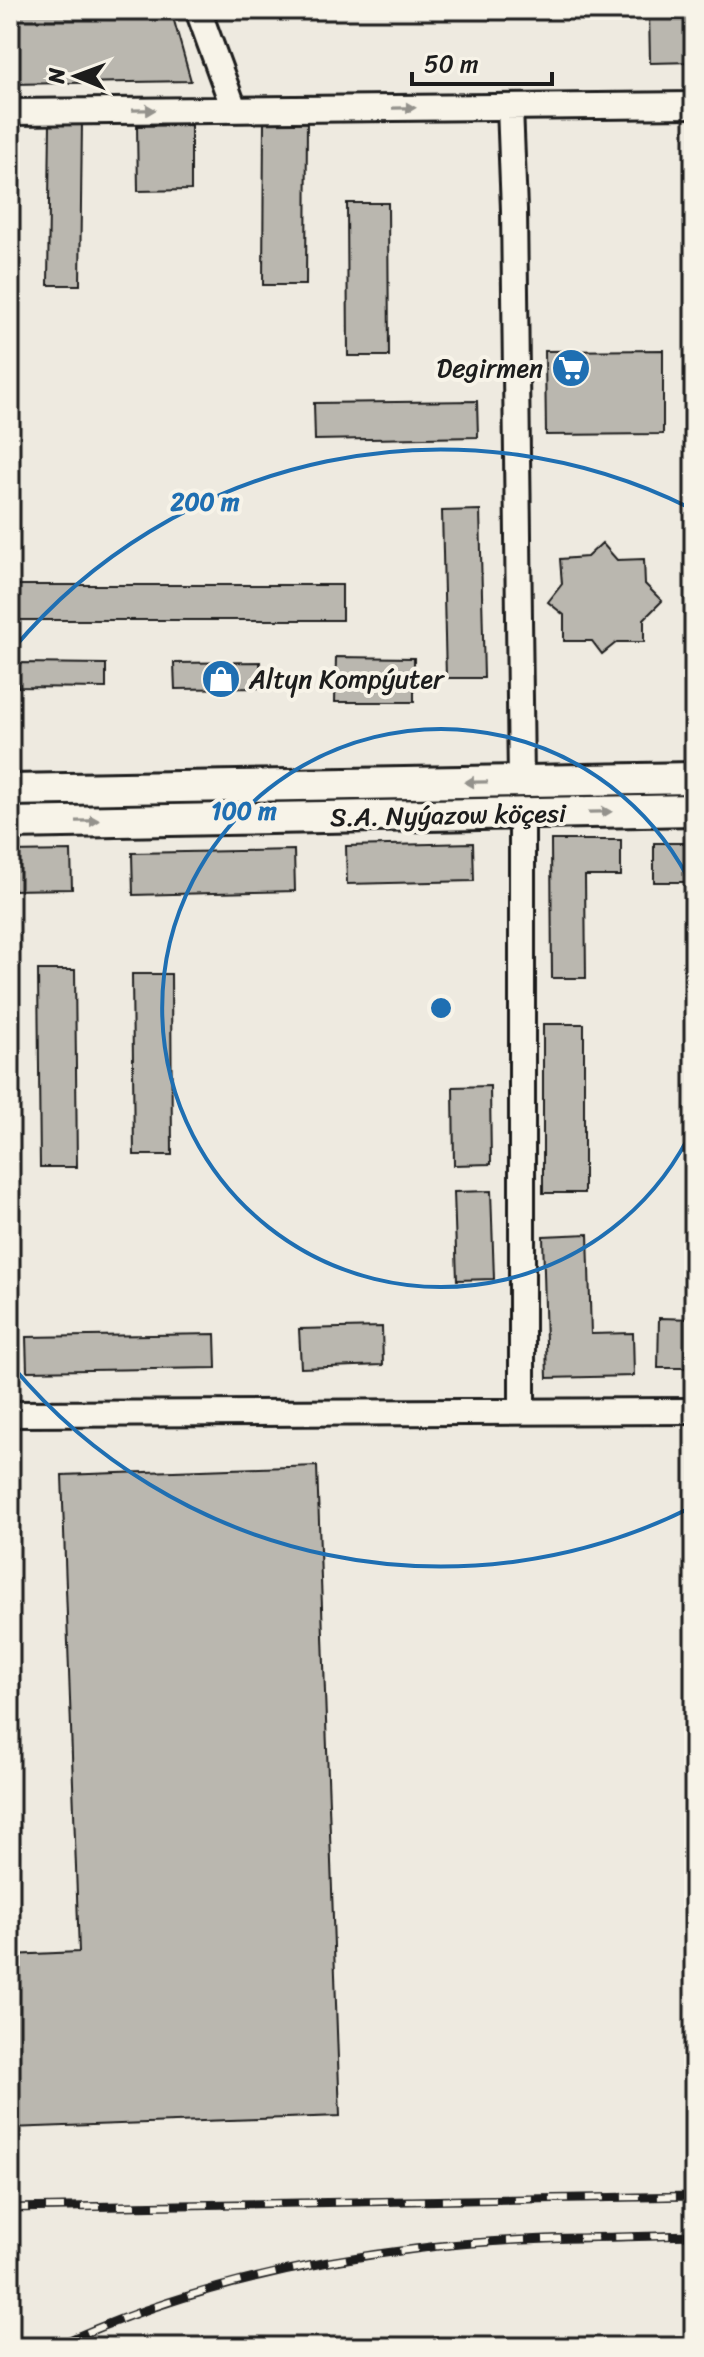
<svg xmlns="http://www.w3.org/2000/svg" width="704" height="2357" viewBox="0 0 704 2357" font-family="Sriracha,sans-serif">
<rect width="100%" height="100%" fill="#eeeae0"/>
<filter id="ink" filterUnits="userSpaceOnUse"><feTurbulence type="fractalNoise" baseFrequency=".0125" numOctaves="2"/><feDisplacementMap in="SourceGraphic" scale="16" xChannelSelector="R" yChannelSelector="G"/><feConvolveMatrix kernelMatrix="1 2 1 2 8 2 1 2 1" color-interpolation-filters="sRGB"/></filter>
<g filter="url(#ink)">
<!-- building -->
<path fill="#bab7af" stroke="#1c1c1c" stroke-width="2" d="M10,10H171L191,81L10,84Z
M649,10H689V22H694V62L650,63Z
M264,120H307L306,285H263Z
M50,122H82L80,285H48Z
M191,125V190L138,191L137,126Z
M347,203H388L389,356H348Z
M663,350V434L546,435L545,351Z
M477,401L478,437L315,440L314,403Z
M480,510L484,678H446L442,511Z
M602,543L617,560L644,559L645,584L662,601L644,619V642H617L602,654L592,641H564V615L548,602L562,584L560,559L587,557Z
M11,585H342V620H11Z
M336,657L414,658V702H335Z
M260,662L261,688L175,689L174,663Z
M18,663L106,664V688L18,687Z
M551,840H621V876H585L586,978H552Z
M473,843L474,881L347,884L346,846Z
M654,843H694V882H654Z
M294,850L295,891L133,895L132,853Z
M71,851L72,889L10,890V852Z
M38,970H75L77,1167H40Z
M132,974H171L172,1155H134Z
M543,1024H584V1193H543Z
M490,1086L491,1164L454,1165L453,1087Z
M491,1191L494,1279L457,1280L454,1192Z
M588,1234L591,1334L633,1333L634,1376L547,1378L543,1236Z
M659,1318L694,1319V1368H658Z
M382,1327L383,1365L301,1368L299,1329Z
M215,1334L216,1368L27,1371L26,1337Z
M317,1466L340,2116L10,2128V1955L79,1952L62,1475Z"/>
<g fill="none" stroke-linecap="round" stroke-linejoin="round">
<!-- minor casing -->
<g stroke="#1c1c1c" stroke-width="30">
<path id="minor" d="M198,10L234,109
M510,107L514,210L521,781
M10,112L694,105
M522,813V1411
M10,1414L694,1411"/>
</g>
<!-- major casing -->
<g stroke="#1c1c1c" stroke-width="36">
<path id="major" d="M10,790L694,778
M10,823L694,810"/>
</g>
<!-- minor -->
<use href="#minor" stroke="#f7f3e8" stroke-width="24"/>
<!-- major -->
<use href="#major" stroke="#f7f3e8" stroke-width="30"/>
<!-- rail casing -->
<g stroke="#1c1c1c" stroke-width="9">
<path id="rail" d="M10,2208L694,2196
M54,2347C169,2294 290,2264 415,2249C507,2237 602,2238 694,2235"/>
</g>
<!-- rail -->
<use href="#rail" stroke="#f7f3e8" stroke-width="6" stroke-dasharray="18" stroke-linecap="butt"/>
</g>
<!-- one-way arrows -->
<defs><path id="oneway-solid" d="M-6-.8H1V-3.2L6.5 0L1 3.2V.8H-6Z" transform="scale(2)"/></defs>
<g fill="#94928c">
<use href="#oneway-solid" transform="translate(404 108) rotate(-1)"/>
<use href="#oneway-solid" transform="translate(144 110) rotate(-1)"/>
<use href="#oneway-solid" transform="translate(476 782) rotate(179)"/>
<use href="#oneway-solid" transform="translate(600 812) rotate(-1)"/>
<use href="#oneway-solid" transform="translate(88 821) rotate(-1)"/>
</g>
</g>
<!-- distance rings -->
<g fill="none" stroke="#1f6fb2" stroke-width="4">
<path d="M694 1126A279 279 0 1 1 694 890"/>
<path d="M690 1508A559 559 0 0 1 13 1367M13 649A559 559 0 0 1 690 508"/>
</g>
<!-- icons -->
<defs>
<g id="supermarket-disc" transform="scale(2)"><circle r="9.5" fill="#1f6fb2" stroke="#f7f3e8"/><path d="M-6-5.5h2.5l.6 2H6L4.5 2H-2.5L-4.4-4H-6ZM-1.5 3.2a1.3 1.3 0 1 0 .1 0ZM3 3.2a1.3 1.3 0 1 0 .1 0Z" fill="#fff"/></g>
<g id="shop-disc" transform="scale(2)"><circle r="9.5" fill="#1f6fb2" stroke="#f7f3e8"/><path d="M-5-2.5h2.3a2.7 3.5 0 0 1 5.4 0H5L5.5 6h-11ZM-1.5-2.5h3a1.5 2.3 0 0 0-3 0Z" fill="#fff"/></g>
</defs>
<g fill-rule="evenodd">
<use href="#supermarket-disc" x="571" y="368"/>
<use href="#shop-disc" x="221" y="679"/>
</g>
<g text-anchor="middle" stroke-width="8" stroke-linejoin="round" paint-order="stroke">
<!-- poi labels -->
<g font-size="26" fill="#1c1c1c" stroke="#f7f3e8" text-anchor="end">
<text x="543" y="377">Degirmen</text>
<text x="249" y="688" text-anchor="start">Altyn Kompýuter</text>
</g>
<!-- street labels -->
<g font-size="26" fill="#1c1c1c" stroke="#f7f3e8">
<text transform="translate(448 815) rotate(-1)" y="9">S.A. Nyýazow köçesi</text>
</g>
</g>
<circle cx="441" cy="1008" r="12" fill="#1f6fb2" stroke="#f7f3e8" stroke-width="4"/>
<g font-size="24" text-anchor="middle" font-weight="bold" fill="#1f6fb2" stroke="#f7f3e8" stroke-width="8" stroke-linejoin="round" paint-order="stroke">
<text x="205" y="510">200 m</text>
<text x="244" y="819">100 m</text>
</g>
<!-- margin -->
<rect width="704" height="2357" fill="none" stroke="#f7f3e8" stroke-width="40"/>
<rect x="20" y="20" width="664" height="2317" fill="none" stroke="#1c1c1c" stroke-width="3" filter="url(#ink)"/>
<!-- north arrow -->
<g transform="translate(76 76) rotate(271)" stroke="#f7f3e8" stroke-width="6" paint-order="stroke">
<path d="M0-6L14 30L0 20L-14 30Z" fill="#1c1c1c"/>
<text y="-12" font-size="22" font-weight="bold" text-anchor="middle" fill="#1c1c1c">N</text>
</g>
<!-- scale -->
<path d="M412 72v12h140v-12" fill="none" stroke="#1c1c1c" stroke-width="4"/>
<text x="424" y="72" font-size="24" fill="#1c1c1c" stroke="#f7f3e8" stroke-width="6" paint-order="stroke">50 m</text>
</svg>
